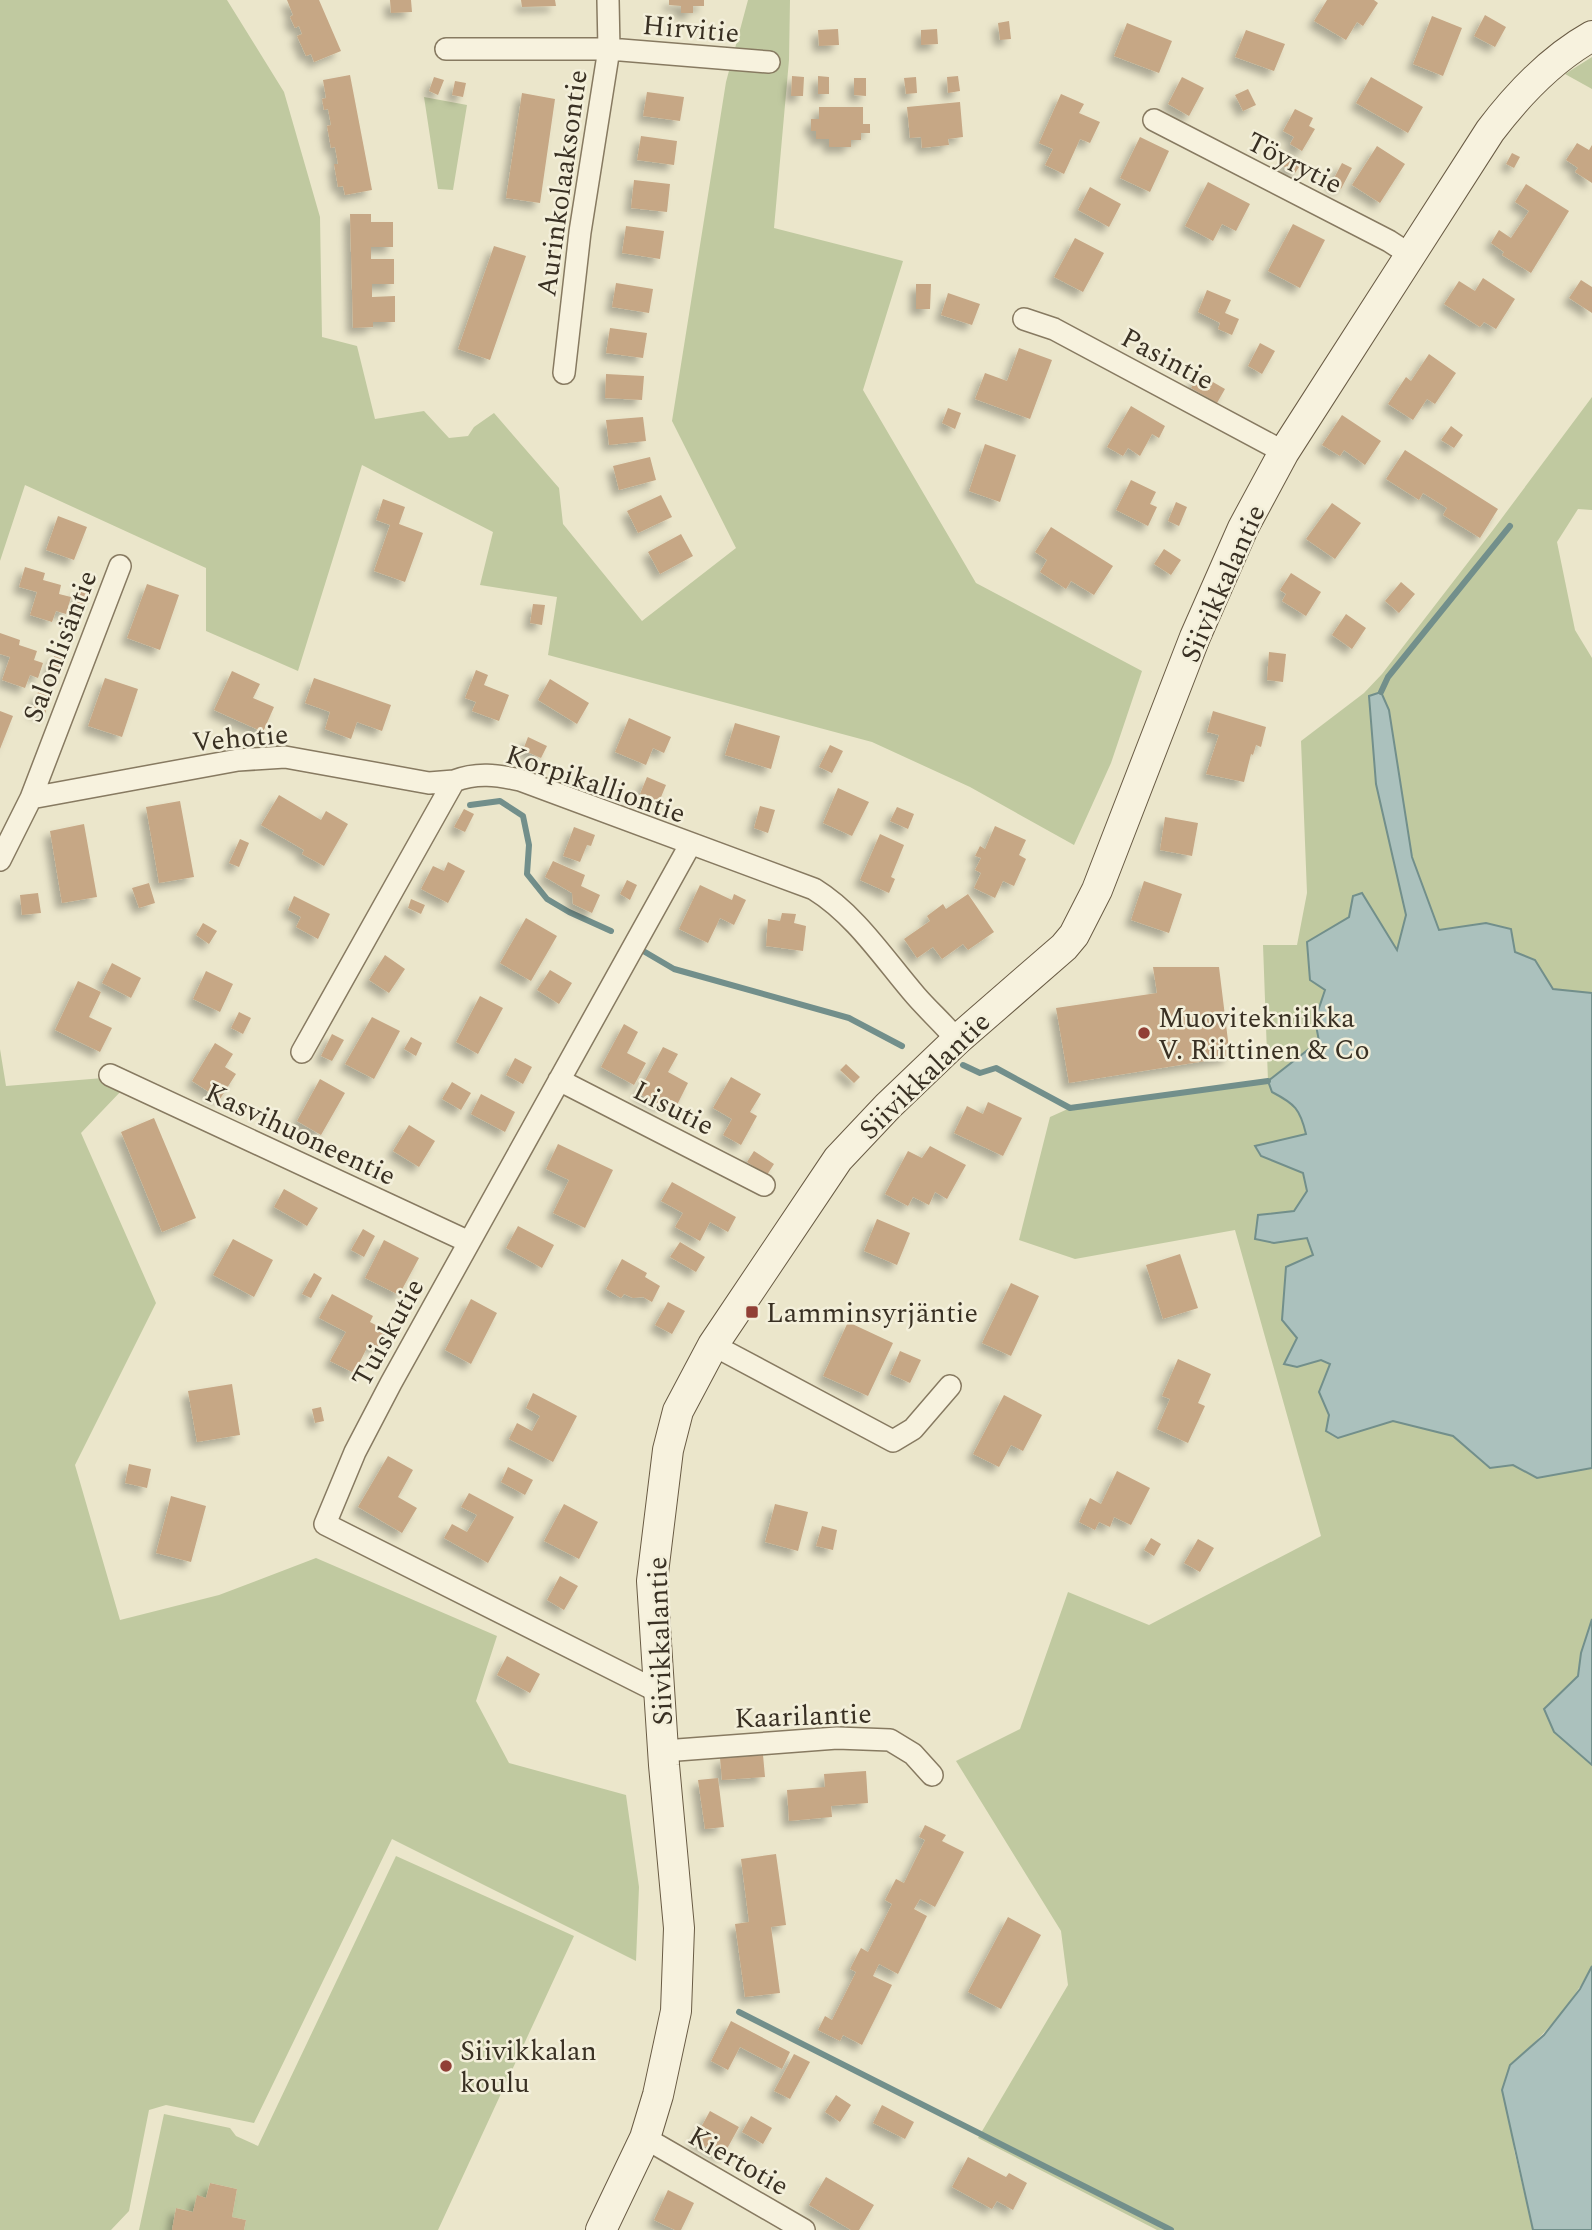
<svg xmlns="http://www.w3.org/2000/svg" width="1592" height="2230" viewBox="0 0 1592 2230" font-family="Spectral,serif">
<defs>
<filter id="shadow"><feDropShadow dx="-6" dy="6" stdDeviation="3.5" flood-color="#0004"/></filter>
</defs>
<rect width="100%" height="100%" fill="#ebe6cb"/>
<!-- green -->
<path fill="#c0c9a0" d="M0,0H227L284,92L320,217L322,337L357,346L375,419L424,411L449,438L468,436L474,427L494,413L559,488L563,524L642,621L736,548L672,421L726,82L748,0H790L789,60L774,228L903,261L863,390L976,583L1142,671L1111,763L1074,845L970,787L872,742L548,655L557,597L480,585L493,532L362,465L298,671L206,631V568L25,485L0,561Z
M1592,57V89L1565,74Z
M424,97L467,105L453,190L438,189Z
M1592,397V510L1578,509L1557,542L1575,630L1592,658V993L1553,989L1535,960L1515,952L1486,923L1439,930L1412,857L1389,710L1392,856L1406,915L1397,951L1353,897L1349,917L1307,942L1325,990L1315,1020L1319,1041L1272,1092C1296,1105 1299,1108 1306,1134L1255,1147L1261,1156L1303,1173L1307,1191L1294,1211L1258,1215L1274,1243L1307,1238L1313,1255L1298,1338L1297,1367L1321,1360L1330,1364L1319,1392L1338,1438L1393,1421L1453,1436L1490,1468L1513,1465L1538,1478L1592,1468V1619L1581,1653L1578,1676L1544,1709L1582,1757L1592,1765V1966C1570,2007 1545,2034 1510,2065L1514,2150L1533,2230H1157L978,2138L1068,1985L1061,1931L956,1761L1020,1729L1068,1592L1149,1625L1321,1536L1235,1230L1075,1259L1019,1240L1050,1117L1070,1108L1268,1081L1263,945H1297L1307,893L1301,741L1364,693L1382,674L1493,530Z
M0,1049L6,1086L103,1078L123,1089L81,1133L156,1303L75,1465L120,1620L219,1595L316,1558L497,1636L476,1701L509,1763L626,1795L639,1887L636,1961L392,1839L254,2123L166,2105L149,2110L129,2211L111,2230H0Z
M396,1856L574,1936L438,2230H244L246,2220L232,2217L237,2189L210,2183L206,2198L197,2196L193,2212L176,2208L172,2230H139L164,2114L230,2128L236,2136L258,2146Z"/>
<!-- water -->
<path fill="#abc1bd" stroke="#728f8b" stroke-width="2" d="M1381,692L1389,710L1412,857L1439,930L1486,923L1511,929L1515,952L1535,960L1553,989L1592,993V1468L1537,1478L1513,1465L1490,1468L1453,1436L1393,1421L1338,1438L1326,1431L1329,1415L1319,1392L1330,1364L1321,1360L1297,1367L1284,1364L1297,1338L1282,1320L1286,1267L1313,1255L1307,1238L1274,1243L1255,1239L1258,1215L1294,1211L1307,1191L1303,1173L1261,1156L1255,1146L1306,1134C1300,1109 1295,1104 1272,1092L1268,1081L1319,1041L1315,1020L1325,990L1310,980L1307,942L1349,917L1353,896L1362,893L1397,950L1406,915L1376,784L1369,696Z
M1592,1619V1765L1554,1732L1544,1709L1578,1676L1581,1653Z
M1592,1966V2230H1533L1502,2090L1510,2065L1544,2035L1580,1989Z"/>
<g fill="none" stroke-linecap="round" stroke-linejoin="round">
<!-- stream -->
<path stroke="#728f8b" stroke-width="6" d="M1381,692L1388,677L1510,526
M470,805L500,801L523,816L529,845L527,874L547,899L569,912L611,931
M645,952L674,969L849,1018L902,1046
M963,1065L980,1073L996,1068L1070,1108L1268,1081
M739,2012L1171,2230"/>
</g>
<!-- building -->
<path fill="#c6a785" filter="url(#shadow)" d="M287,0H319L341,51L314,62L311,54L306,56L297,36L302,34L299,26L295,28L290,17L293,15Z
M390,0H411L412,12L391,13Z
M521,0H555L556,6L522,7Z
M669,0H704V6H693V13H681V6L669,5Z
M1327,0H1374L1378,3L1363,26L1357,22L1346,40L1314,21Z
M1485,15L1506,27L1495,47L1474,36Z
M1432,16L1462,28L1443,76L1413,64Z
M1009,21L1011,39L1000,40L998,23Z
M1127,23L1172,41L1159,73L1114,56Z
M838,29L839,45L819,46L818,30Z
M937,29L938,44L921,45V30Z
M1246,30L1285,44L1274,71L1235,57Z
M350,75L372,190L345,195L343,186L338,187L334,164H338L335,147L331,148L327,126L331,125L328,109L324,110L322,99L326,98L323,80Z
M792,76L804,77L803,96H791Z
M818,76L829,77V94H818Z
M958,76L960,91L948,93L947,77Z
M434,77L444,80L438,95L429,91Z
M916,77L917,93L906,94L904,78Z
M1182,77L1204,88L1189,116L1168,104Z
M1371,77L1423,107L1408,133L1356,103Z
M854,78H866V96L854,95Z
M455,81L466,83L463,97L452,95Z
M1248,89L1256,105L1243,111L1235,95Z
M647,92L684,97L680,121L643,116Z
M522,93L555,99L540,203L506,198Z
M1061,94L1084,104L1079,113L1100,122L1090,143L1080,139L1064,174L1045,165L1053,149L1039,143Z
M960,102L963,137L948,139L949,145L922,148L921,137L910,138L907,107Z
M819,107H863V124H870V133H861V140H851V147H829V139H816V131H811V119H819Z
M1295,109L1313,118L1309,126L1315,129L1302,151L1290,144L1294,137L1283,131Z
M641,136L677,141L674,165L637,160Z
M1140,137L1169,151L1150,192L1120,178Z
M1577,143L1589,150L1592,145V183L1575,172L1578,168L1566,160Z
M1377,146L1405,164L1380,203L1352,185Z
M1512,153L1520,157L1514,168L1506,164Z
M1288,157L1301,164L1295,173L1283,166Z
M1342,163L1352,168L1341,189L1331,184Z
M634,180L670,184L667,212L631,208Z
M1208,182L1250,204L1236,231L1222,224L1213,241L1185,226Z
M1526,184L1569,211L1531,273L1502,255L1504,252L1491,243L1499,230L1511,238L1529,211L1515,202Z
M1090,187L1121,204L1109,227L1078,210Z
M350,214H371V222H393V247H371V259H394V284H372V297L395,296V322H373V327L353,328Z
M1293,224L1325,240L1300,288L1268,271Z
M626,226L664,231L660,259L622,253Z
M1075,238L1104,253L1083,292L1054,277Z
M494,246L526,256L490,360L458,349Z
M1483,278L1515,299L1496,329L1484,322L1480,327L1444,304L1459,281L1475,291Z
M1581,280L1592,287V313L1569,298Z
M616,283L653,289L649,313L612,307Z
M916,284H931L930,309H916Z
M1207,290L1231,300L1225,313L1239,319L1232,335L1218,329L1220,323L1198,312Z
M948,293L980,304L972,325L941,315Z
M610,328L647,333L643,358L606,353Z
M1260,343L1275,351L1262,374L1248,366Z
M1019,348L1052,360L1030,419L975,399L985,373L1007,381Z
M1429,354L1456,373L1435,404L1427,399L1413,420L1388,404L1406,377L1411,381Z
M606,374L644,376L642,400L605,398Z
M1199,374L1225,389L1217,403L1191,388Z
M1131,406L1165,426L1159,438L1152,434L1140,456L1128,448L1123,456L1107,447Z
M948,408L961,413L955,429L942,423Z
M1342,415L1381,441L1365,465L1344,450L1340,456L1322,445Z
M643,417L646,441L609,445L606,420Z
M1451,426L1463,435L1454,448L1441,440Z
M985,444L1016,455L1000,502L969,491Z
M1405,450L1498,509L1480,538L1443,515L1447,508L1423,493L1419,500L1386,479Z
M650,457L656,480L619,490L613,466Z
M1131,480L1156,492L1150,504L1157,507L1148,526L1116,510Z
M661,495L672,517L638,533L627,511Z
M383,499L405,507L399,524L423,533L405,582L374,571L390,525L376,520Z
M1176,502L1187,507L1179,526L1168,521Z
M1332,503L1361,523L1335,559L1306,539Z
M58,516L87,527L74,560L46,550Z
M1051,527L1113,566L1094,595L1071,581L1066,589L1040,572L1047,560L1035,552Z
M681,534L693,556L660,574L648,552Z
M1164,549L1181,560L1171,575L1154,564Z
M25,567L45,573L43,580L61,585L59,594L71,597L66,614L56,611L52,622L30,615L37,592L19,587Z
M1291,573L1321,592L1306,616L1282,601L1286,594L1280,590Z
M1401,582L1415,594L1399,613L1385,601Z
M147,584L179,595L160,650L127,638Z
M79,589L90,592L85,608L74,605Z
M533,604L545,605L542,625L530,623Z
M1346,614L1366,628L1352,649L1332,635Z
M0,633L20,640L19,645L37,651L34,660L43,663L38,678L30,675L25,688L2,680L10,657L0,654Z
M1269,652L1286,654L1283,682L1267,680Z
M55,654L65,657L59,674L49,671Z
M476,670L488,675L484,685L509,695L499,721L472,711L476,702L465,698Z
M232,671L260,684L253,698L274,707L263,732L214,710Z
M105,678L138,689L122,737L88,726Z
M314,678L391,705L382,731L357,722L351,739L325,729L330,712L305,703Z
M550,679L589,703L577,724L538,700Z
M38,692L50,696L45,714L33,711Z
M0,711L13,716L0,749Z
M1213,711L1266,727L1261,747L1256,745L1253,755L1251,754L1244,782L1206,774L1219,735L1207,732Z
M629,718L671,737L664,753L653,748L646,765L615,752Z
M735,723L780,736L771,769L725,755Z
M528,737L547,746L541,758L523,750Z
M830,745L843,751L832,773L819,767Z
M647,777L666,785L659,802L640,794Z
M838,788L869,802L852,836L823,823Z
M279,795L321,820L326,811L348,824L324,866L302,854L304,850L261,825Z
M180,801L194,877L159,883L146,807Z
M760,806L775,810L768,833L754,828Z
M897,807L914,814L908,829L890,821Z
M464,809L474,814L465,832L454,827Z
M1165,817L1198,823L1192,856L1160,850Z
M84,824L97,897L62,903L50,831Z
M995,826L1026,840L1019,855L1026,859L1014,886L1003,881L995,898L974,888L981,873L975,870L981,858L975,856L980,846L985,849Z
M574,827L595,835L591,846L587,845L580,862L563,856Z
M880,834L904,845L891,877L895,879L889,893L860,880Z
M240,839L249,843L239,867L229,863Z
M553,861L585,875L581,886L600,895L592,913L573,904L572,893L545,877Z
M448,862L465,871L448,903L421,889L433,866L444,871Z
M627,880L637,885L630,900L620,894Z
M1144,881L1182,894L1169,933L1131,920Z
M149,883L155,903L139,908L132,888Z
M700,885L732,900L734,894L746,900L734,925L720,918L708,943L679,929Z
M38,893L41,913L22,915L20,895Z
M968,894L994,932L968,950L963,944L942,959L933,947L917,958L904,939L930,921L927,916L943,904L946,909Z
M294,896L330,914L318,939L296,927L301,917L288,910Z
M411,899L425,905L421,914L408,908Z
M782,913L796,914L794,923L806,926L803,951L766,946L768,919L780,921Z
M526,918L557,936L531,981L500,963Z
M203,923L217,931L209,944L196,935Z
M385,955L405,969L389,993L369,980Z
M112,963L141,978L131,998L102,983Z
M1153,967H1219L1230,1057L1069,1083L1056,1008L1157,993Z
M550,970L572,983L559,1004L537,990Z
M206,971L233,984L220,1012L193,999Z
M78,981L101,992L89,1017L112,1028L100,1052L55,1030Z
M480,996L503,1008L478,1054L456,1042Z
M239,1012L251,1018L243,1034L231,1028Z
M372,1017L400,1031L374,1079L345,1064Z
M624,1024L638,1032L627,1053L646,1063L634,1085L601,1067Z
M332,1034L344,1040L332,1061L321,1056Z
M411,1037L422,1043L416,1056L404,1049Z
M215,1043L233,1054L225,1067L236,1074L220,1099L192,1081Z
M663,1047L678,1054L668,1072L688,1083L677,1105L666,1100L662,1106L638,1093Z
M515,1058L532,1067L523,1084L506,1075Z
M846,1064L860,1077L854,1083L840,1070Z
M731,1077L761,1094L750,1112L757,1116L741,1145L723,1135L732,1119L713,1108Z
M320,1079L345,1093L321,1135L297,1121Z
M452,1082L471,1093L461,1110L442,1099Z
M481,1094L515,1112L505,1132L471,1114Z
M988,1102L1022,1118L1003,1156L954,1133L967,1106L983,1114Z
M154,1118L196,1218L162,1232L121,1132Z
M409,1125L435,1141L419,1167L393,1151Z
M558,1144L613,1170L585,1228L553,1213L569,1180L546,1169Z
M930,1146L966,1165L947,1199L935,1192L929,1205L913,1197L908,1206L885,1194L908,1151L922,1158Z
M754,1151L774,1164L767,1175L747,1162Z
M672,1182L736,1217L728,1232L710,1222L700,1241L675,1227L683,1213L661,1201Z
M284,1189L318,1208L307,1226L274,1207Z
M877,1219L910,1233L897,1265L864,1251Z
M518,1226L554,1245L542,1268L506,1248Z
M363,1229L375,1236L364,1257L351,1250Z
M233,1239L273,1260L254,1297L213,1275Z
M384,1240L419,1258L399,1295L365,1278Z
M680,1242L705,1257L696,1272L670,1257Z
M1180,1254L1198,1308L1163,1319L1146,1265Z
M622,1259L647,1273L645,1277L660,1286L652,1302L643,1297L633,1298L624,1294L621,1298L606,1289Z
M314,1273L322,1278L311,1298L302,1294Z
M1011,1283L1039,1296L1011,1356L982,1343Z
M332,1294L373,1316L370,1322L387,1331L377,1349L369,1344L354,1373L330,1361L346,1332L319,1318Z
M471,1299L497,1313L471,1364L445,1350Z
M668,1302L685,1311L672,1334L655,1325Z
M848,1322L893,1343L868,1396L823,1376Z
M900,1351L921,1360L910,1383L890,1374Z
M1178,1359L1211,1374L1198,1403L1205,1406L1188,1443L1157,1429L1170,1399L1162,1396Z
M232,1384L240,1435L197,1442L188,1391Z
M533,1393L577,1416L553,1462L509,1439L517,1423L532,1431L540,1416L526,1408Z
M1004,1395L1042,1415L1023,1451L1011,1445L999,1467L973,1454Z
M321,1407L324,1421L315,1423L312,1409Z
M388,1456L413,1470L398,1497L417,1508L402,1533L358,1507Z
M129,1464L151,1469L147,1488L125,1483Z
M508,1467L533,1480L525,1495L501,1482Z
M1117,1471L1150,1488L1131,1525L1114,1517L1110,1527L1099,1522L1095,1530L1079,1522L1090,1498L1101,1504Z
M469,1493L514,1517L488,1563L444,1538L452,1524L467,1532L477,1515L461,1507Z
M171,1496L206,1506L191,1562L156,1553Z
M564,1504L598,1522L579,1559L544,1541Z
M775,1504L808,1512L798,1551L765,1542Z
M822,1526L837,1530L833,1550L816,1546Z
M1151,1538L1161,1544L1154,1556L1144,1550Z
M1198,1539L1214,1548L1200,1572L1184,1563Z
M560,1576L578,1586L564,1610L547,1600Z
M507,1656L540,1674L530,1693L497,1675Z
M763,1755L765,1777L722,1780L720,1758Z
M866,1771L868,1803L831,1806L832,1817L789,1821L787,1790L825,1787L824,1774Z
M718,1778L724,1827L705,1829L698,1780Z
M925,1825L946,1835L942,1841L964,1852L935,1907L920,1899L914,1909L927,1916L898,1974L879,1964L873,1976L892,1985L862,2045L843,2035L840,2041L818,2030L825,2016L832,2020L856,1972L850,1969L861,1948L868,1952L892,1904L885,1900L896,1879L904,1883L925,1840L919,1837Z
M776,1854L786,1925L771,1927L780,1993L745,1997L735,1924L749,1922L741,1859Z
M1008,1917L1041,1935L1001,2009L968,1992Z
M731,2021L790,2052L782,2069L740,2047L728,2070L711,2061Z
M794,2054L810,2062L790,2099L774,2091Z
M836,2095L851,2105L840,2122L825,2112Z
M882,2105L914,2122L905,2139L873,2123Z
M710,2111L739,2127L723,2156L694,2140Z
M751,2116L772,2128L763,2144L742,2132Z
M968,2157L1006,2177L1009,2173L1027,2183L1013,2210L997,2201L992,2209L952,2187Z
M826,2177L874,2205L859,2230H851L809,2205Z
M210,2183L237,2189L232,2217L246,2220L244,2230H172L176,2208L193,2212L197,2195L206,2198Z
M668,2190L694,2203L681,2230H675L654,2220Z"/>
<g fill="none" stroke-linecap="round" stroke-linejoin="round">
<!-- minor casing -->
<g stroke="#877a61" stroke-width="24">
<path id="minor" d="M446,49H609L769,62
M1154,120L1389,241L1409,254
M1024,319L1054,329L1284,452
M564,373L580,232L609,49L608,0
M31,798L238,760L285,757L429,783L454,781
M0,860L31,798L120,566
M302,1052L454,781C477,772 497,775 520,780L814,889C856,915 884,959 916,996C929,1011 944,1024 957,1040
M110,1075L469,1242
M559,1080L764,1185
M713,1345L893,1441L913,1429L950,1386
M659,1692L325,1524L355,1452L391,1383L690,845
M664,1751L837,1738L890,1740L913,1754L932,1775
M645,2138L804,2230"/>
</g>
<!-- secondary casing -->
<g stroke="#695b44" stroke-width="32">
<path id="secondary" d="M601,2230L645,2138L658,2095L676,2011L679,1928L664,1765L652,1581L668,1450L678,1411L713,1345L838,1159L888,1106L957,1040L1064,947L1074,935L1097,890L1195,637L1243,528L1284,452L1490,131C1518,94 1551,59 1592,36"/>
</g>
<!-- minor -->
<use href="#minor" stroke="#f7f2de" stroke-width="21"/>
<!-- secondary -->
<use href="#secondary" stroke="#f7f2de" stroke-width="30"/>
</g>
<!-- markers -->
<g fill="#914036" stroke="#f3efda" stroke-width="2.5">
<circle cx="1144" cy="1033" r="7"/>
<rect x="745" y="1305" width="14" height="14" rx="3.5"/>
<circle cx="446" cy="2066" r="7"/>
</g>
<g text-anchor="middle" stroke-width="5" stroke-linejoin="round" paint-order="stroke">
<!-- street labels -->
<g font-size="28" fill="#393023" stroke="#f3efda">
<text transform="translate(691 28) rotate(5)" y="10">Hirvitie</text>
<text transform="translate(1295 162) rotate(27)" y="10">Töyrytie</text>
<text transform="translate(561 183) rotate(-82)" y="10">Aurinkolaaksontie</text>
<text transform="translate(1168 358) rotate(28)" y="10">Pasintie</text>
<text transform="translate(1222 583) rotate(-66)" y="10">Siivikkalantie</text>
<text transform="translate(59 646) rotate(-69)" y="10">Salonlisäntie</text>
<text transform="translate(240 737) rotate(-5)" y="10">Vehotie</text>
<text transform="translate(596 783) rotate(19)" y="10">Korpikalliontie</text>
<text transform="translate(924 1075) rotate(-44)" y="10">Siivikkalantie</text>
<text transform="translate(674 1107) rotate(27)" y="10">Lisutie</text>
<text transform="translate(301 1133) rotate(25)" y="10">Kasvihuoneentie</text>
<text transform="translate(387 1332) rotate(-61)" y="10">Tuiskutie</text>
<text transform="translate(659 1641) rotate(-92)" y="10">Siivikkalantie</text>
<text transform="translate(803 1715) rotate(-2)" y="10">Kaarilantie</text>
<text transform="translate(739 2160) rotate(30)" y="10">Kiertotie</text>
</g>
<!-- poi labels -->
<g font-size="28" fill="#393023" stroke="#f3efda" text-anchor="start">
<text x="1158" y="1027">Muovitekniikka<tspan x="1158" dy="32">V. Riittinen &amp; Co</tspan></text>
<text x="766" y="1322">Lamminsyrjäntie</text>
<text x="460" y="2060">Siivikkalan<tspan x="460" dy="32">koulu</tspan></text>
</g>
</g>
</svg>
